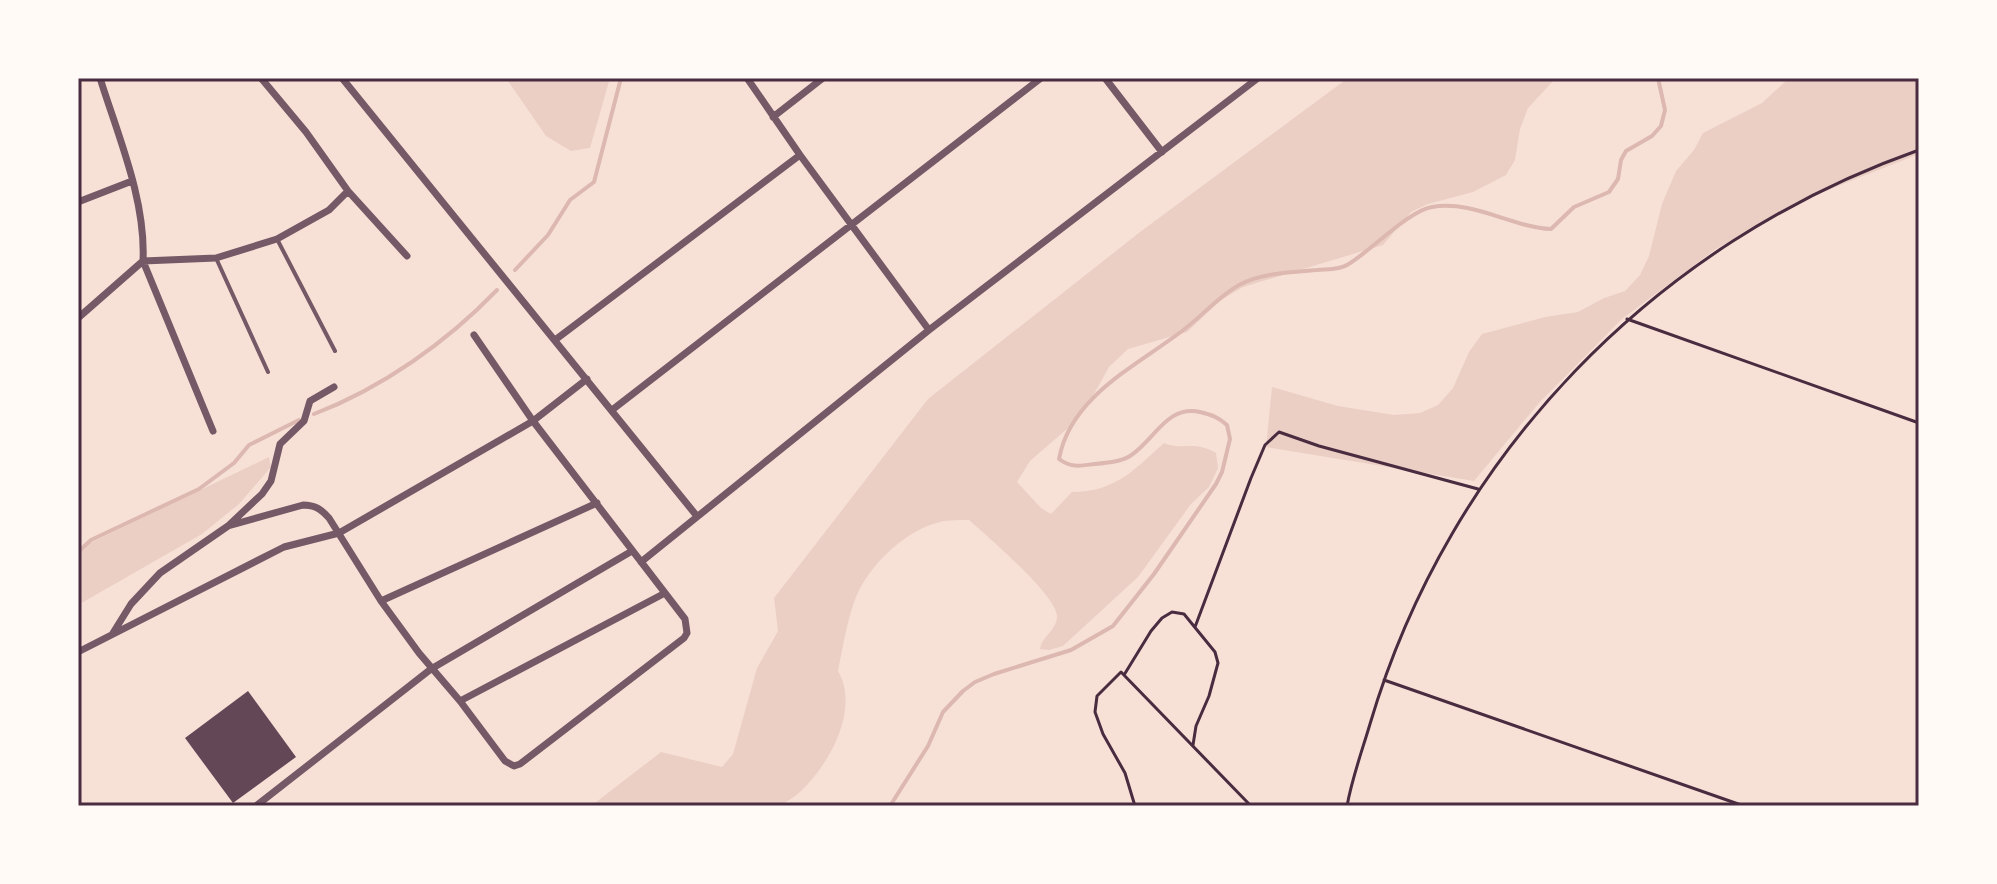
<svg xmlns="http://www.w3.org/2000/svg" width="1997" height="884" viewBox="0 0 1997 884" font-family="Manrope,sans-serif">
<rect width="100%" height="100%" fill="#f7e1d7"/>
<!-- green -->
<path fill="#ebcfc5" d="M506,78H610L590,148L571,151L546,136Z
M1348,78H1556L1528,108L1520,129L1515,160L1506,175L1473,192L1428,204L1411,212L1383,245L1243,287L1221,300L1187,332L1128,349L1109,367L1089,403L1075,422L1030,461L1017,482L1041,508L1051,514L1072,492C1115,492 1134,470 1164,443C1186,451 1192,440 1216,453L1218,468L1209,487L1191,504L1138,577L1063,646L1049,650L1040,649C1042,636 1057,630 1057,616C1056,595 987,536 969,520C961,520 952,520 944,521C907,528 870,564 856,597C847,620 843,647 838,671C860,708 830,764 801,791C795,797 787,801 780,806H591L661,752L722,767L733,754L757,668L778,631L774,598L928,399L1140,232Z
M1789,78H1919V154L1795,203L1716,249L1622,319L1539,403L1474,481L1266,447L1272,387L1338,406L1394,415L1420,413L1438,405L1453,388L1469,352L1482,334L1545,317L1578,312L1604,298L1625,291L1640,275L1649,256L1662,204L1676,171L1694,150L1703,133L1762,103Z
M269,457L271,467L239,504L202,534L78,605V549Z"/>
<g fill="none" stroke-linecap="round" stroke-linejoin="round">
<!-- stream -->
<path stroke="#dcb8b0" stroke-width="4" d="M515,270L548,235L570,200L594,182L621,78
M314,414C382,388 447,342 497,290
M78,552L91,540L199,489L234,463L249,445L299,420
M890,806L928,746L943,712L963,691L975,682L994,674L1071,650L1113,626L1154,574L1216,484L1222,472L1230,439L1227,425C1218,417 1212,415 1200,412C1166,405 1155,440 1130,456C1120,462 1106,463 1094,464C1080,466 1071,468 1059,459C1070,397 1136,366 1182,331C1201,317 1219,296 1239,285C1261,273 1293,272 1317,270C1326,269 1339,270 1347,265C1370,252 1408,211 1432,207C1474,200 1511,227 1551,229L1574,207L1609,192L1618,179L1621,160L1626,151L1652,136L1661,126L1665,110L1658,78"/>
</g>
<!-- building -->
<path fill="#644757" d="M248,691L296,757L233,803L185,738Z"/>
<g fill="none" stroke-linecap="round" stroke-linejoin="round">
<!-- path -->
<path stroke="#4a2c40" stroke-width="3" d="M1627,319L1919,423
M1195,627L1251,478L1265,445L1279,432L1319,446L1478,489
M1124,675L1151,631L1162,618L1172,612L1184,614L1215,652L1218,663L1209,696L1196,726L1193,745
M1384,680L1744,806
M1135,806L1125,773L1103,734L1095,712L1097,696L1121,672L1251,806
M1347,806C1352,778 1362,751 1370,724C1449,455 1655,243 1919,150"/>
<!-- service -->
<path stroke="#755966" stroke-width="4" d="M277,239L335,351
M216,258L268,372"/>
<!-- minor -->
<path stroke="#755966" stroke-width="7" d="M100,78C118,136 146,200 143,261L213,431
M261,78L306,132L348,191L407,256
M342,78L696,515
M747,78L800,155L929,330
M1105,78L1162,152
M773,117L823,78
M78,202L132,181
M78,318L143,261L216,258L277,239L329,210L348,191
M555,340L800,155
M612,410L1041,78
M228,526L303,505C315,505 321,509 329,518L381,601L419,653L460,701L505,761L514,766L520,764L684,638L687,633L685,619L533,421L474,335
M641,562L929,330L1258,78
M381,601L597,503
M113,633L131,604L160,573L228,526L262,494L271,481L280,444L304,421L310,401L334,387
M78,652L284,547L339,533L533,421L587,379
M460,701L665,593
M256,806L431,669L632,551"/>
</g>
<!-- border -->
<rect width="1997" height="884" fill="none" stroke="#fffaf5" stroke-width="160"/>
<rect x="80" y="80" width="1837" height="724" fill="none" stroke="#4a2c40" stroke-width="3"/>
</svg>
